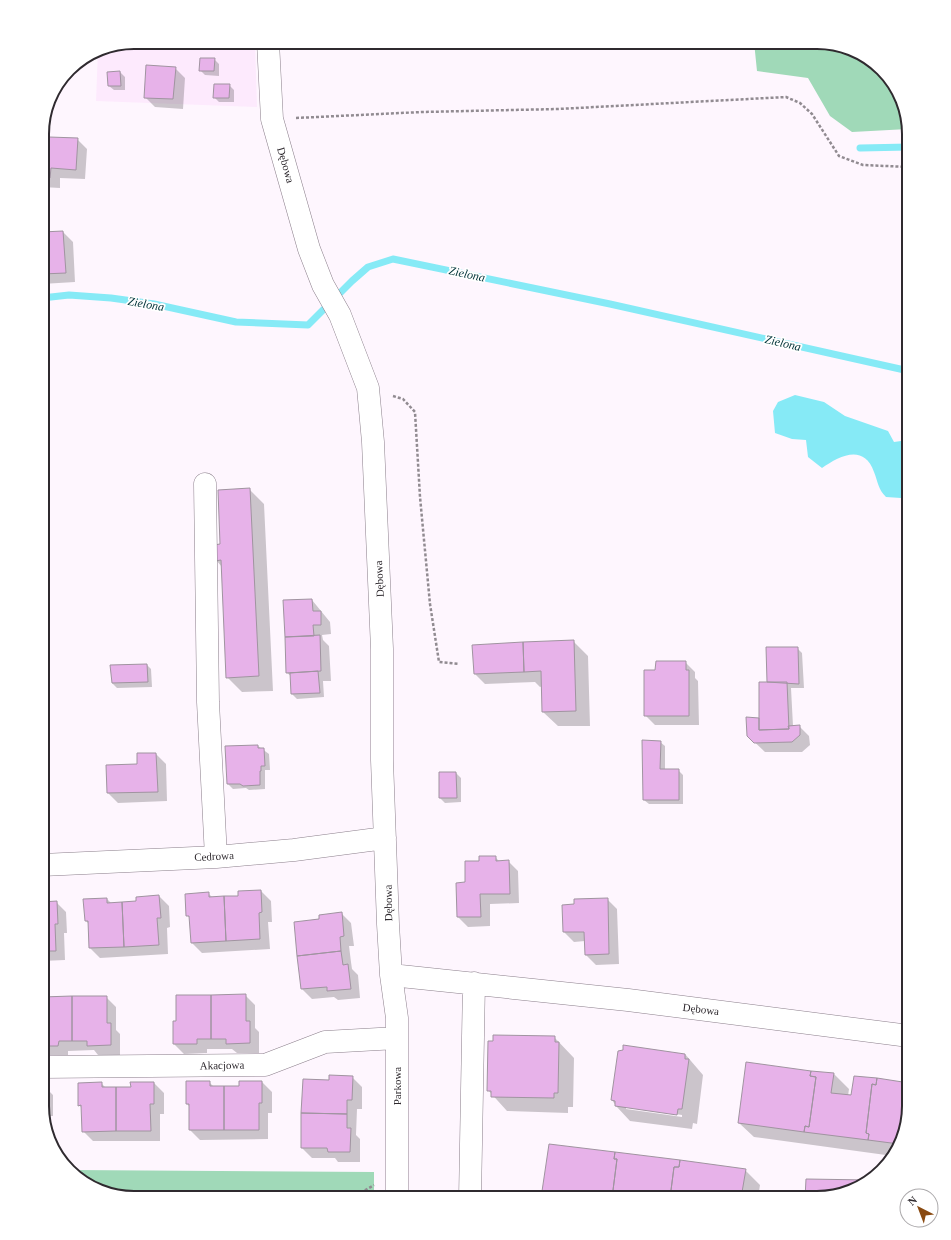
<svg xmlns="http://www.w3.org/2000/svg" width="951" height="1240" viewBox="0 0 951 1240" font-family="'Times New Roman',serif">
<rect width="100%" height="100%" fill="#fef6fe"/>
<!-- built -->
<path fill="#fdeafd" d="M134,42H255L257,107L96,101L98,50Z"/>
<!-- green -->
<path fill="#a0d9b8" d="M754,42H823L863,54L894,83L908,129L852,132L830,116L808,78L757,71Z
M72,1170L374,1172V1198H134L88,1186Z"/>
<!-- water -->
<path fill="#86eaf6" d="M795,395L824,402L845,416L888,431L894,442L901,441L909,451V494L901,498L886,497C878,489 878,482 874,472C864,443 839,456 822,468L808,457L806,440L792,439L775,433L773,411L778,402Z"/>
<!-- shadow -->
<path fill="#0003" fill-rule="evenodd" d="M214,59L219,64V76L205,75L200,70Z
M175,68L185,78L183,109L155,107L145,97Z
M120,72L125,77V90H114L109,86Z
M229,85L234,90V102H219L214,97Z
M77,139L87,149L85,179L60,178V188L42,187V141Z
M63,232L73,242L75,282L42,284V233Z
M249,489L264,504L273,691L242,692L227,677L222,567L216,560L221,545Z
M312,600L330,622L331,634L322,635L323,640L329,646L331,681H323L324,697L297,699L292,694L291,676L287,673Z
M573,641L588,656L590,726H558L543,712V686L540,687L535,682L485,684L475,674Z
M797,648L802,653L804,688H791L793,726H799L809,736L810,745L802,752H765L748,736L760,721L768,683Z
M685,662L695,672V678L698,681L699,725H655L645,715L656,671Z
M147,665L151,669L152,687L117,688L112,683Z
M660,742L665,746V770H678L683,775V804H649L644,800Z
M258,746L269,754L270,770H265V789L249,790L246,788L233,789L228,784Z
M156,754L166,764L167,801L118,803L108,793L139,764Z
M456,773L461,778V802L445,803L440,798Z
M495,857L499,861H508L518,871L519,903L490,904V926L468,927L458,917L466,883L480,862Z
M261,891L271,901L272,922H268L270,949L202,953L192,943L190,918L187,915L208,893L213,898L239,897Z
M159,896L169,906L170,927L167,928L168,954L100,958L90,948L89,924L86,921L107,899L111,903L137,902Z
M607,899L617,909L619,964L596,965L586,955L585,941L574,942L564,932L575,905Z
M56,902L66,912L67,933H64L65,960L42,961V903Z
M341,913L351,923L354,946H349L351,962L352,969L358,975L360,998L338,1000L334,997L312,999L302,989L320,920Z
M245,995L255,1005V1028L259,1032V1053H237L232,1049H207V1053L184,1054L174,1044L177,1022Z
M106,997L116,1007V1030L120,1034V1055H98L94,1050L68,1051V1055H46L42,1052V998Z
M554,1037L574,1058L573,1107H568V1113L507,1111L488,1090Z
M685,1054L703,1075L697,1124L693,1123L692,1129L630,1121L616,1106L612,1100ZM626,1107L682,1115V1117L626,1109Z
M834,1074L849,1089L848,1096L909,1106L897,1152L893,1156L754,1137L739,1123Z
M352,1077L362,1087V1109H357L356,1135L360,1139V1162H338L335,1158H312L302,1148L330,1081Z
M209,1082L214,1087H240L262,1082L272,1092V1113H268V1139L200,1140L190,1130V1107L187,1104Z
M101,1083L106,1088H132L154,1083L164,1093V1114H160V1141H93L83,1131L82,1108L79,1105Z
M43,1085L53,1095V1116H50V1131L42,1106Z
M745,1170L760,1185L758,1198H542Z"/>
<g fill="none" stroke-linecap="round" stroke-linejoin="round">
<!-- stream -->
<path stroke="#86eaf6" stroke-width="7" d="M860,148L909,147
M42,298L69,295L111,298L154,304L236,322L308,325L352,281L368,267L393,259L610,304L909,371"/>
</g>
<!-- building -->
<path fill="#e7b2e9" stroke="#a094a0" d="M200,58H215L214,71H199Z
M146,65L176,67L173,99L144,98Z
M120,71L121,86H108L107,72Z
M214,84H230L229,98H213Z
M49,137L78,138L76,170L51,168L50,178H42V140H49Z
M63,231L66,273L42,274V232Z
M250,488L259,676L226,678L221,560L215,561L214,545L220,544L218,490Z
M312,599L313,611H321V625H313L314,636L285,637L283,600Z
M320,635L321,671L286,673L285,637Z
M574,640L576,711L542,712L541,671L524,672L523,642Z
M523,642L524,672L474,674L472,645Z
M766,647H798L799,684L767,682Z
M656,661H686V670H689V716H644V670H655Z
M147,664L148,682L112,683L110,665Z
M318,671L320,693L291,694L290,673Z
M759,682H787L789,729L759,730Z
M746,717L759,718V730L789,729L788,726L800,725V735L792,742L754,743L747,736Z
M642,740L661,741L660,769H679V800H643Z
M258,745V748H264L265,766H261V771H260V785L243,786L240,784H227L225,746Z
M137,753H156L158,792L107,793L106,765L137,764Z
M439,772H456L457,798H439Z
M479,856H496V861L509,860L510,894H480L481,917H457L456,883L465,882V861H479Z
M261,890L262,912L259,913L260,939L226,941L224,896H238V891Z
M209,892V897L224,896L226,941L191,943L189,916H186L185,894Z
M159,895L161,918H157L159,945L124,947L122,902L136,901V897Z
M107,898V903L122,902L124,947L89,948L88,921H85L83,899Z
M608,898L609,954L585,955L584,932H563L562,905L574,904V899Z
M57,901L58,924H55L56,951H42V902Z
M342,912L344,936L340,937L341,951L297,956L294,922L319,919V915Z
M341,951L343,965L348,964L351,989L327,991V987L301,989L297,956Z
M246,994V1021H250V1043L226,1044V1039H211V995Z
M176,995H211V1039H197V1044H173V1021H176Z
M72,996H107V1023H111V1045L87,1046V1041H72Z
M72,996V1041H59L58,1046H42V997Z
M493,1035L555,1036V1042H559L558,1093H554V1098L491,1097V1091H487L488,1041H493Z
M623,1045L685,1054V1059H689L682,1109H678L677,1115L615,1106V1101L611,1100L618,1051L623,1050Z
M746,1062L811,1071L810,1076L816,1077L809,1127L805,1126L804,1132L738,1123Z
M811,1071L834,1073L831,1093L851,1095L854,1076L877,1078L876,1085L872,1084L866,1133L869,1134L868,1140L804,1132L805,1126L809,1127L816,1077L810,1076Z
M329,1075L353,1076L352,1100H347V1114L301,1113L303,1079L329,1080Z
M877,1078L909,1083V1106L899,1144L868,1140L869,1134L866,1133L872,1084L876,1085Z
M186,1081H210V1086H224V1130H189V1104H186Z
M239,1081H262V1103H259V1130H224V1086H239Z
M102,1082V1087H116V1131L82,1132L81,1105L78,1106V1083Z
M130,1082H154V1104H150L151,1131H116V1087H131Z
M42,1084H44V1106H42Z
M301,1113L347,1114V1128H351L350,1152H328L327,1148H301Z
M549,1144L615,1152L614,1159H617L612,1198H541Z
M615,1152L680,1160L679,1167H674L670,1198H612L617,1159H614Z
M680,1160L746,1169L741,1198H670L674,1167H679Z
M806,1179L868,1180V1183L817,1198H805Z"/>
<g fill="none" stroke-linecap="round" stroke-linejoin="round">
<!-- minor casing -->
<g stroke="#8b7f8b" stroke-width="23">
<path id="minor" d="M268,42L272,119L309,249L323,285L340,315L368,388L373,442L382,649V760L388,924L391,975L397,1018V1198
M205,484L208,702L216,857
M42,865L216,857L294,850L385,838
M391,975L628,1000L909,1036
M42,1067L265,1065L325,1042L397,1038
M470,1198L474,983"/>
</g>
<!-- path -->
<path stroke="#918b91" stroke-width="2.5" stroke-dasharray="3 2" stroke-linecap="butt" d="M296,118L422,112L558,109L786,97L800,103L812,114L839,156L863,165L909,167
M393,396L403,399L415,412L420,497L430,604L439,662L459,664
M352,1198L374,1185"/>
<!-- minor -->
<use href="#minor" stroke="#fff" stroke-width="22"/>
</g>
<g text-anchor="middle" stroke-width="3.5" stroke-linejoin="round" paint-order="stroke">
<!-- street labels -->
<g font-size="11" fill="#2f2a2f" stroke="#fff">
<text transform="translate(286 165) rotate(74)" y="4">Dębowa</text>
<text transform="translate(379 579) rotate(-93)" y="4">Dębowa</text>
<text transform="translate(214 856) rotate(-3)" y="4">Cedrowa</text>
<text transform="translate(388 903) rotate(-91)" y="4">Dębowa</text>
<text transform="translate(701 1009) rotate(7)" y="4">Dębowa</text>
<text transform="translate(222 1065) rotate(-1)" y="4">Akacjowa</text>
<text transform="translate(397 1086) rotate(-90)" y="4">Parkowa</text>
</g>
<!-- water labels -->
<g font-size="12" font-style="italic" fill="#003338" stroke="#fff">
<text transform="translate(467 274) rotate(12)" y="4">Zielona</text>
<text transform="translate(146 304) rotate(10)" y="4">Zielona</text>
<text transform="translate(783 343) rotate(13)" y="4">Zielona</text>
</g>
</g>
<!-- crop -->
<path d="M0 0H951V1240H0ZM134 49H817A85 85 0 0 1 902 134V1106A85 85 0 0 1 817 1191H134A85 85 0 0 1 49 1106V134A85 85 0 0 1 134 49Z" fill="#fff" fill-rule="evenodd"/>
<path fill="none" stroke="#2f2a2f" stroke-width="2" d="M134 49H817A85 85 0 0 1 902 134V1106A85 85 0 0 1 817 1191H134A85 85 0 0 1 49 1106V134A85 85 0 0 1 134 49Z"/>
<!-- north arrow -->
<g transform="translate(919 1208) rotate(318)"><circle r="19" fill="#ffffff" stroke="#acaaac"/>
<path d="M0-3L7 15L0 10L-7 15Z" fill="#894910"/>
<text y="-6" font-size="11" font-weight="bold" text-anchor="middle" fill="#2f2a2f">N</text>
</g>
</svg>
